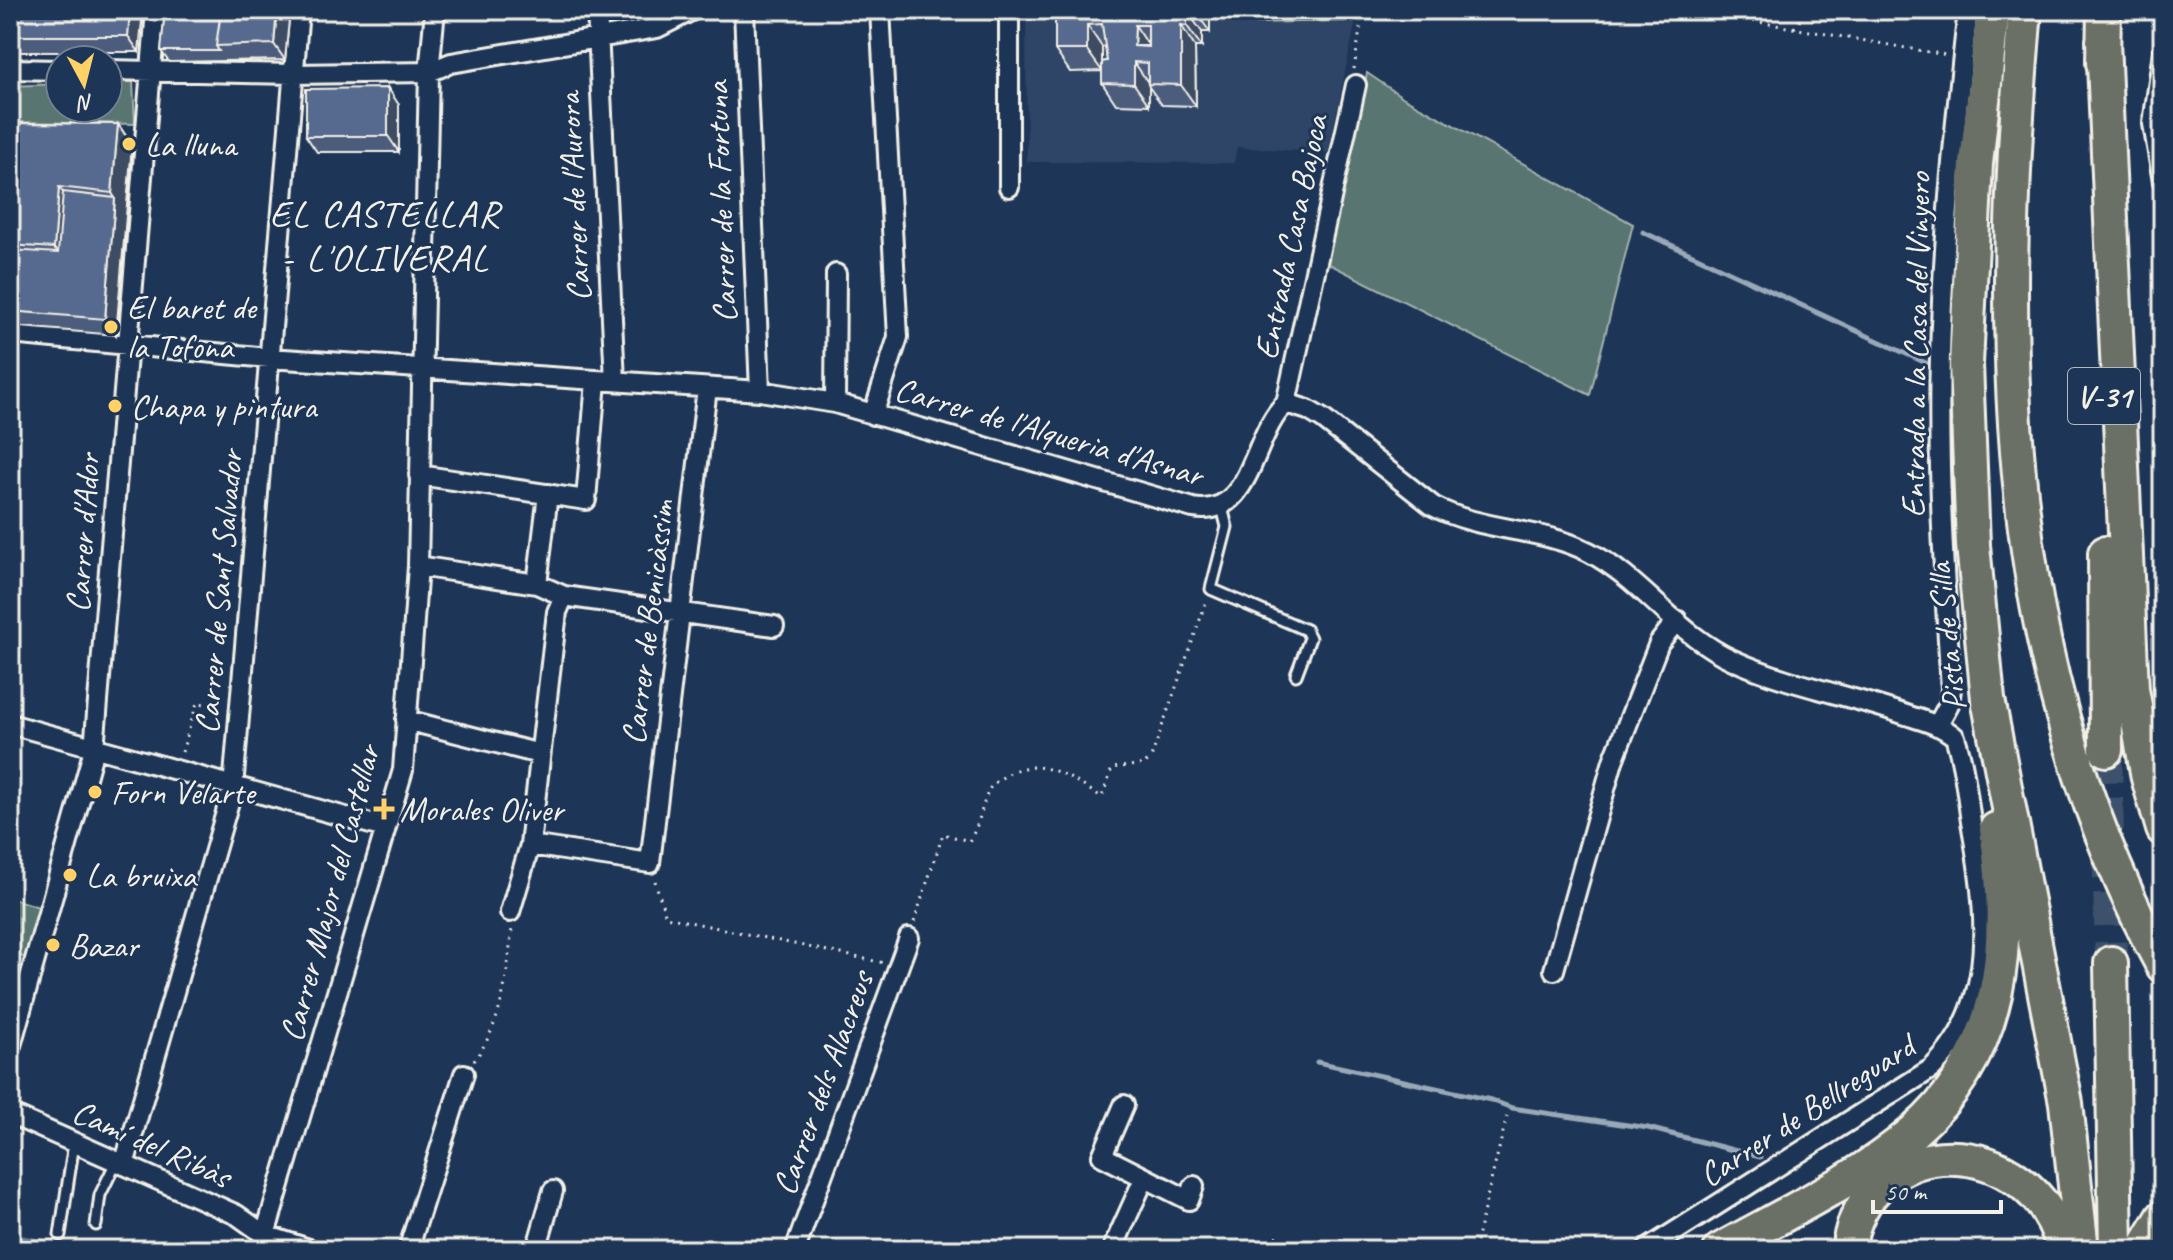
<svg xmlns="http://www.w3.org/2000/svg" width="2173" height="1260" viewBox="0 0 2173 1260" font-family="Caveat,sans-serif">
<rect width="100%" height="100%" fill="#1d3557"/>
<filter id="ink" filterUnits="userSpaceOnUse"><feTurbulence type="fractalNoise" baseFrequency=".0125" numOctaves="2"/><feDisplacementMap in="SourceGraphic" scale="16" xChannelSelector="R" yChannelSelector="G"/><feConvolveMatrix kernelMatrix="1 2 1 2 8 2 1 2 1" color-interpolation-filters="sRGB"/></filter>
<g filter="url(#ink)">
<!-- built -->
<path fill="#2e4568" d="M1026,10H1358L1328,153L1237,147L1234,163L1027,162Z"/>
<!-- green -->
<path fill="#587572" stroke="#a6b3ad" stroke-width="2" d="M1253,10H1345V21L1253,23Z
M1367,73L1404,98L1633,224L1590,395L1325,262Z
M108,82H133L135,124L10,122V86L60,84V108H108Z
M10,898L42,908L31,960L10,952Z"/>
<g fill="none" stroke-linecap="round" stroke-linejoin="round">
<!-- stream -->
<path stroke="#99a9b7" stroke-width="5" d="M1643,232L1926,363
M1317,1062L1491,1100L1512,1108L1648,1128L1760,1157
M10,1247L24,1250"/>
<!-- canal -->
<path stroke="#5c7996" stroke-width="18" d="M10,1242L51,1250"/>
<!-- highway-tunnel -->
<path stroke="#3d516d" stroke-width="32" stroke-dasharray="32 16" stroke-linecap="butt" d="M2106,750L2111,963"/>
<!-- lane casing -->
<g stroke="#f4f1e8" stroke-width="15">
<path id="lane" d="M1222,507L1227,527L1211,589L1306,630L1310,638L1296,675
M96,1225L100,1195L116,1162
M60,1235L74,1143"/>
</g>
<!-- street casing -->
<g stroke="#f4f1e8" stroke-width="24">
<path id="street" d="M597,10L615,381
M744,10L760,391
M2163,51L2153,124L2163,182
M10,69L60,70
M108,70L293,74L429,72L451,63L657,28L693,10
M1009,187V10
M10,334L269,358L760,391L835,403L1193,508C1253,519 1251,434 1286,403L1356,85
M835,403L836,274
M1286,403L1308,410L1323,419L1433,506C1482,532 1540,527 1589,552C1643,580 1677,635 1733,660C1788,685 1850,695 1906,715C1924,721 1942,725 1955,737C1964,764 1967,794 1971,822C1986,907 2000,1004 1931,1069L1646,1250
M873,415L898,337L880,10
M419,475L586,500L596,381
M418,566L537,584L564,596L774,626
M537,584L548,494
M406,720L540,754
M10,724L385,828
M1937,726L1949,704L1951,689C1944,578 1937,466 1940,355C1943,239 1955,125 1968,10
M530,845L650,863L707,388
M510,912L530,845L557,612L564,596
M1554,970L1613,761L1659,643L1677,620
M10,1049L94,749L156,10
M1124,1105L1102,1156L1189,1200L1194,1186
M10,1114L237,1215L265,1235L312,1250
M124,1165L233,788L299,10
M265,1235L403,770L418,566L429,72L435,10
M408,1250L464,1074
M536,1250L553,1191
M795,1250L909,938
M1112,1250L1144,1179"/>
</g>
<!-- highway casing -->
<g stroke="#f4f1e8" stroke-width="38">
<path id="highway" d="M1993,10L1976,164L1966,364L1973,545L1988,699L2066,1103L2082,1250
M2025,10C1996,343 1999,665 2163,966
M2103,41L2132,689L2148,778L2163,829
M2103,63L2104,10
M2105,553L2106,750
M2111,963L2116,1250
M1720,1250C1784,1214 1856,1181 1913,1132C2006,1052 2012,943 1996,829
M1848,1250C1866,1125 2033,1129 2064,1250
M2143,1250L2163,1217"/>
</g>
<!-- path -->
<path stroke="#f4f1e8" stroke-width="3" stroke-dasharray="2 6" stroke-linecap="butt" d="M1690,10L1946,55
M1508,18L1511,10
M1794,28L1808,10
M1354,69L1363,10
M2154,672L2163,674
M182,752L197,703L222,706
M655,881L666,917L884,963
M914,922L943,834L969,841C981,823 981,805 990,788C994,782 1003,777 1010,773C1044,755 1073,781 1102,797L1112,768L1145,764L1152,755L1207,600
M474,1061C504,1020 506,978 512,929
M1271,1250L1273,1236L1307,1244
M1474,1250L1508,1112"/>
<!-- lane -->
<use href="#lane" stroke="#1d3557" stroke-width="9"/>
<!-- street -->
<use href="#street" stroke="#1d3557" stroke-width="18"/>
<!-- highway -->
<use href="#highway" stroke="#6b7065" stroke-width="32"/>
</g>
<!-- wall -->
<path fill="#4b5c7b" stroke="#f4f1e8" stroke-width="2" fill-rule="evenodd" d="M10,10H143L139,52H10Z
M165,10H290L285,60L169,62L161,51Z
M1055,10H1210V32H1202V47H1195L1196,106L1162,105L1149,87V105L1116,104L1102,83V71L1070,72L1055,50ZM1105,46L1107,61L1102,62V47Z
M399,105V152H317L306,136Z
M10,123L118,124L132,145L116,335L10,326Z"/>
<!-- shaded-wall -->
<path fill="#3d4b64" stroke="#f4f1e8" stroke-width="2" d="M130,10H143L139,52L128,36Z
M209,10H215L214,12L217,17H208Z
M277,10H290L285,60L274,44Z
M1149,10H1162L1163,12L1164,34L1149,13Z
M1195,10H1210V32L1195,11Z
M1187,11L1202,32V47L1187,26Z
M1087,25L1102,47V71L1087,50Z
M1135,25L1149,46H1134Z
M1181,25L1195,47L1196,106L1181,85Z
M1134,62L1149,84H1148L1149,87V105L1134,84Z
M388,88L399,105V152L388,136Z
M118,124L132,145L116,335L105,319L115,198L112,193Z
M59,187L74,208L69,269L54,248Z"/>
<!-- building -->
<path fill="#576b8f" stroke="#f4f1e8" stroke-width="2" fill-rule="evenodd" d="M10,10H130L128,36H10Z
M165,10H209L208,17H220L216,46L219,51H161Z
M214,10H277L274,44L216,46L221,12H214Z
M1055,10H1087V13L1097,12V10H1108V12H1118V10H1149V13H1164V10H1195V11H1187V26L1181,25V85L1148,84V63L1134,62V84L1102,83V62L1107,61L1102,24L1087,25V50H1055ZM1135,25H1148V47L1134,46Z
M388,88V136H306V89Z
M10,123L118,124L112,193L59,187L54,248L10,245Z
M63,192L115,198L105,319L10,311V250L58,253Z"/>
</g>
<!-- markers -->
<g fill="#ffd166" stroke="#1d3557" stroke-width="3">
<circle cx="129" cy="144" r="8"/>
<circle cx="111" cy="327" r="8"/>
<circle cx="115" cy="406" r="8"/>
<circle cx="95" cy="792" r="8"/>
<path d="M380 797h8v8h8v8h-8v8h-8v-8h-8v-8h8z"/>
<circle cx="70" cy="875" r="8"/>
<circle cx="53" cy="945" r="8"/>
</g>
<g text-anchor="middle" stroke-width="6" stroke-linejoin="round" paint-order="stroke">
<!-- shield labels -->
<rect fill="#1d3557" stroke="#b4b9bc" stroke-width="2" x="2068" y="368" width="72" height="56" rx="6"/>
<g font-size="32" font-weight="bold" fill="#f4f1e8">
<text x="2104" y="407">V-31</text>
</g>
<!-- poi labels -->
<g font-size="34" fill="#f4f1e8" stroke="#1d3557" text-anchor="start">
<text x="145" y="156">La lluna</text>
<text x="127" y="319">El baret de<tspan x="127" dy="39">la Tofona</tspan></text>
<text x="131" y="418">Chapa y pintura</text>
<text x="111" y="804">Forn Velarte</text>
<text x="400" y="821">Morales Oliver</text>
<text x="86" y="887">La bruixa</text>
<text x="69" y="957">Bazar</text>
</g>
<!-- street labels -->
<g font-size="34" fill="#f4f1e8" stroke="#1d3557">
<text transform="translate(573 197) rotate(-93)" y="12">Carrer de l'Aurora</text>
<text transform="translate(720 202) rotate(-92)" y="12">Carrer de la Fortuna</text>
<text transform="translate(1290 237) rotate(-78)" y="12">Entrada Casa Bajoca</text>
<text transform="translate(1915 345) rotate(-89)" y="12">Entrada a la Casa del Vinyero</text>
<text transform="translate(1049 431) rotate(16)" y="12">Carrer de l'Alqueria d'Asnar</text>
<text transform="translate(82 533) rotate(-86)" y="12">Carrer d'Ador</text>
<text transform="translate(218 592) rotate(-85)" y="12">Carrer de Sant Salvador</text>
<text transform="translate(647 622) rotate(-83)" y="12">Carrer de Benicàssim</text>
<text transform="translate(1946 637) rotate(-96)" y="12">Pista de Silla</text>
<text transform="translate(329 893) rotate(-75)" y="12">Carrer Major del Castellar</text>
<text transform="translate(822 1083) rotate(-70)" y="12">Carrer dels Alacreus</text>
<text transform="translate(1806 1110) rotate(-33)" y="12">Carrer de Bellreguard</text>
<text transform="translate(152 1143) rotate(24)" y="12">Camí del Ribàs</text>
</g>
<!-- quarter labels -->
<g font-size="38" letter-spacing="2" fill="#f4f1e8" stroke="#1d3557">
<text x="385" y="226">EL CASTELLAR<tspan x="385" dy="44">- L'OLIVERAL</tspan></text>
</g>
</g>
<!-- margin -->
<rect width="2173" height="1260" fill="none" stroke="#1d3557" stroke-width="40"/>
<rect x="20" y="20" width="2133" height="1220" fill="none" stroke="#f4f1e8" stroke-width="3" filter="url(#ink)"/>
<!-- north arrow -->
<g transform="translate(84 84) rotate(173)"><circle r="38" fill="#1d3557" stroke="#738091" stroke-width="2"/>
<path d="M0-6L14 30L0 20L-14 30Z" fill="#ffd166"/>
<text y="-12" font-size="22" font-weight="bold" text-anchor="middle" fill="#f4f1e8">N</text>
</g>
<!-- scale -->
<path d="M1873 1200v12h128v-12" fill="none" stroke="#f4f1e8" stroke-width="4"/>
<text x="1885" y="1200" font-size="24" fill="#f4f1e8" stroke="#1d3557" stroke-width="6" paint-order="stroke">50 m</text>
</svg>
